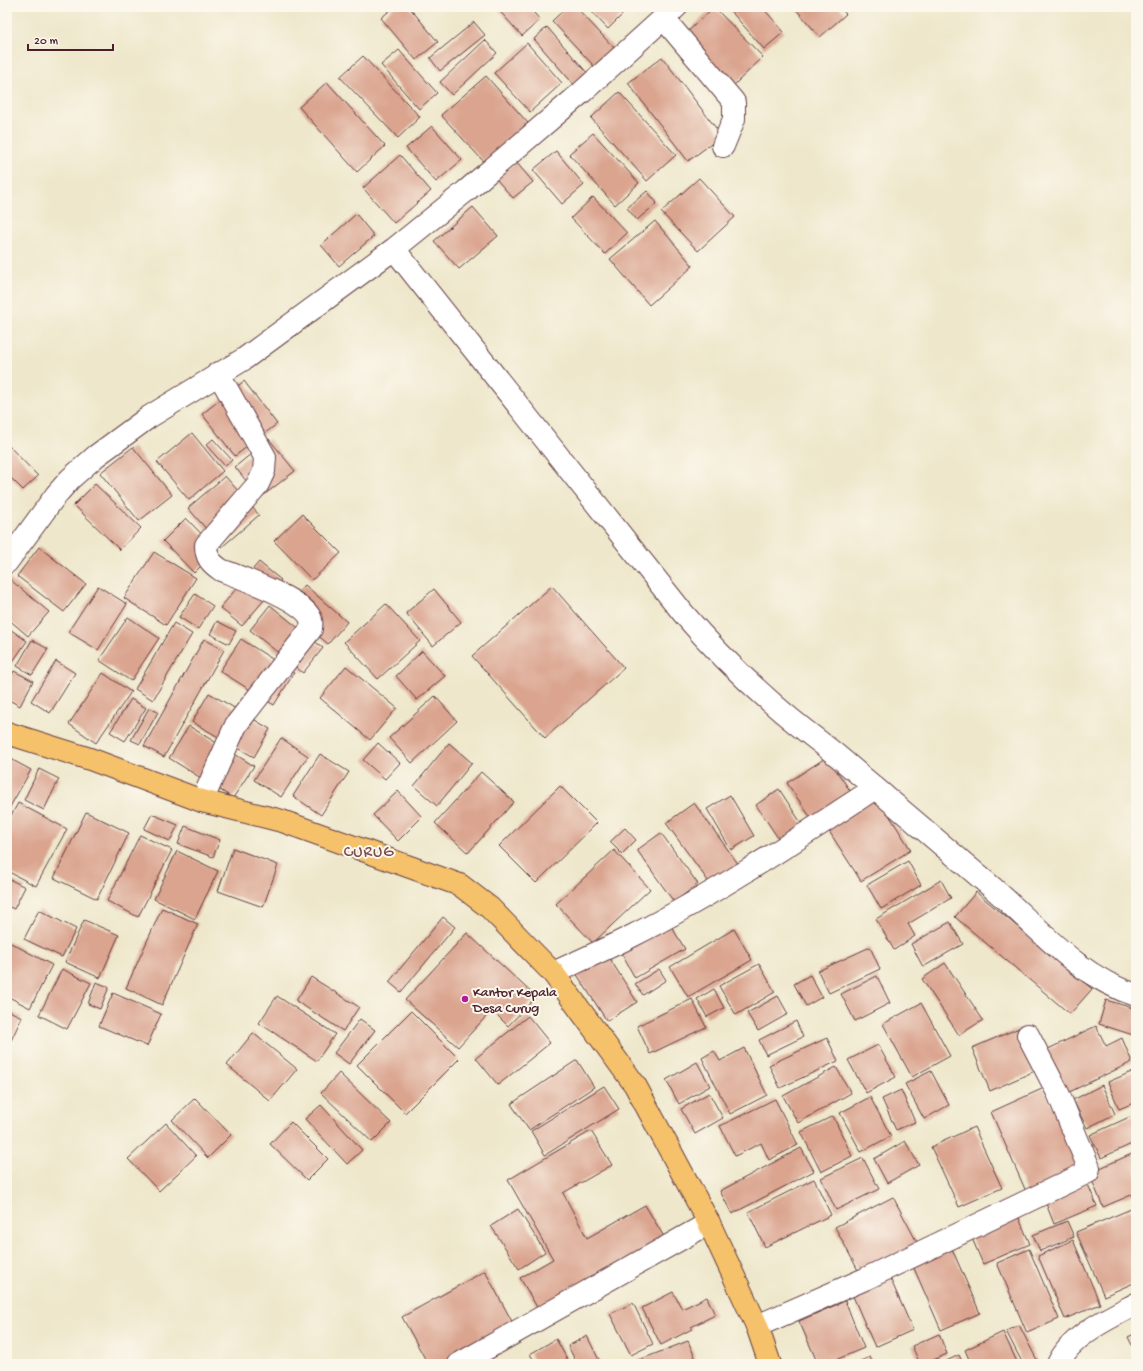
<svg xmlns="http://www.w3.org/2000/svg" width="1143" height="1371" viewBox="0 0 1143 1371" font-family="'Gochi Hand',sans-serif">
<rect width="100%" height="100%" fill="#fbf7ec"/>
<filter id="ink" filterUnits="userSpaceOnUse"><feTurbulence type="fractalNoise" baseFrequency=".025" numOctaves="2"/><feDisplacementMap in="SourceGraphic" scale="8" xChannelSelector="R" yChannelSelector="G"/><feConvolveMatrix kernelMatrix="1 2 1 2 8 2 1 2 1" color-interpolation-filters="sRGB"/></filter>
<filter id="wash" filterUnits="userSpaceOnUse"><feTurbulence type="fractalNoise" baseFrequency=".012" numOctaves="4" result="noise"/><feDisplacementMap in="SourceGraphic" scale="16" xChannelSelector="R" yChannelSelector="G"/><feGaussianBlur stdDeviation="0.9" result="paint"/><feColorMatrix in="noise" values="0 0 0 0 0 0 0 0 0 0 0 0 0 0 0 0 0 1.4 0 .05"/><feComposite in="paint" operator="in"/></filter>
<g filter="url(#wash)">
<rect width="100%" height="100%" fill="#eee7cb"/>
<g id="blocks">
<!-- building -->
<path fill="#daa48f" d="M394,7H409L438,42L416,60L381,18Z
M496,7H529L540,20L522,36Z
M567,7H576L614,48L594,66L552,21Z
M587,7H628L629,8L608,29Z
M714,7L763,57L733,86L685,34Z
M727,7H762L784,32L764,49Z
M794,7H839L846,14L820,37Z
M474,22L485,35L440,71L430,58Z
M547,27L589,75L576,87L534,39Z
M485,40L497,53L452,95L440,82Z
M527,43L562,83L530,112L494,73Z
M399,50L437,93L419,109L381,65Z
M363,56L420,117L398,138L340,77Z
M662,57L722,136L688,161L628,83Z
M486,76L528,123L484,162L441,115Z
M327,82L385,146L357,172L299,107Z
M619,92L676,155L647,181L591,118Z
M432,126L462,160L436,182L406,148Z
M593,133L639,183L615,205L569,154Z
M556,151L584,185L562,204L533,170Z
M400,155L431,191L394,223L363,188Z
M516,162L533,182L513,198L496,179Z
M699,178L735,217L698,251L661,212Z
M647,191L657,203L637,220L627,208Z
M593,197L627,233L605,254L571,218Z
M473,207L498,236L459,269L434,241Z
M356,214L374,236L339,266L321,245Z
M655,221L693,266L649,305L610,259Z
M244,381L277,424L235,456L202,414Z
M192,433L223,471L189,500L157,462Z
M213,439L232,460L225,466L206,445Z
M269,439L295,471L260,498L235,467Z
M7,444L38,476L23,490L7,474Z
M133,447L172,495L139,521L100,473Z
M225,476L259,515L222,547L188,508Z
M95,484L141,528L120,550L74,505Z
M302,514L341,553L312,580L274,541Z
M186,518L217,550L194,573L163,541Z
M39,547L86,584L64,612L17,576Z
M154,552L196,578L166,625L124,598Z
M259,562L281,580L242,626L220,608Z
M7,577L49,612L28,636L7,618Z
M305,585L347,622L328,644L285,607Z
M98,586L127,604L98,650L68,632Z
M552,586L624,668L545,738L472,656Z
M434,589L461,622L433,646L406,613Z
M195,594L213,606L198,629L179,617Z
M386,604L420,641L378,679L344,642Z
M270,605L323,648L303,673L250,630Z
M128,617L159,638L131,681L99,660Z
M217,621L236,631L229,644L210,634Z
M174,623L192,634L153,700L135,689Z
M7,627L27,641L7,670Z
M204,639L224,650L164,757L144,746Z
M241,639L294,673L274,705L220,671Z
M32,640L48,649L32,675L17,666Z
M422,651L445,676L417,700L396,676Z
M56,661L75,673L50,713L31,701Z
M346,666L397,708L370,740L320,698Z
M14,671L33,681L20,706L7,699V684Z
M103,673L131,692L96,743L69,724Z
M209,693L270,729L254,757L192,722Z
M435,696L457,721L412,763L389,738Z
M131,699L146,708L125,741L110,732Z
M149,708L158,712L140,744L131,740Z
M189,726L254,766L233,798L169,758Z
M281,738L308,756L281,797L254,780Z
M378,743L400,763L385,779L363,760Z
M449,743L472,763L437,806L414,786Z
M320,754L349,772L321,815L293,796Z
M7,757L31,770L7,812Z
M827,757L855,798L815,824L787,783Z
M39,769L59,779L44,810L24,800Z
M481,772L514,802L468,853L435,823Z
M560,786L597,823L536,883L499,846Z
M779,789L803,826L780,841L756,805Z
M398,791L422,817L398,841L373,815Z
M730,795L754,836L731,850L707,809Z
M877,796L911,850L861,881L827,828Z
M18,803L67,829L36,886L7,871V823Z
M694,803L739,865L711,885L666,823Z
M86,812L129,833L97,899L54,878Z
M152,814L178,825L170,841L144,829Z
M185,826L220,840L213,857L178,844Z
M625,828L636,840L622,854L610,842Z
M661,833L698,884L674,902L637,850Z
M140,835L172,850L138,917L107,901Z
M233,848L278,865L263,907L218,891Z
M614,850L650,889L593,943L556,904Z
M177,851L218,871L195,919L154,899Z
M908,861L921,885L881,909L867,885Z
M7,878L25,887L14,909L7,906Z
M941,880L951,898L908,924L915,936L894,950L876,919Z
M976,892L1092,989L1070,1014L955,917Z
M162,908L198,924L162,1005L126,988Z
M39,910L76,929L62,957L24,939Z
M443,917L455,927L401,992L389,982Z
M84,920L119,935L100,978L65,962Z
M668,921L685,949L635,978L619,949Z
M950,922L963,944L923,967L911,944Z
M734,929L752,960L688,997L670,967Z
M467,933L536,997L508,1026L492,1010L458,1047L405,1000Z
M7,941L52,965L30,1008L7,996Z
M870,947L880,969L829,993L818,971Z
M605,951L637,1002L607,1021L574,970Z
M945,963L983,1020L959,1035L922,979Z
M759,964L775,992L736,1015L719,986Z
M62,969L91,983L67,1029L39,1015Z
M659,969L666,980L643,995L635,984Z
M810,975L822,997L806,1006L794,984Z
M877,976L890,1003L855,1021L841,994Z
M311,977L359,1007L343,1031L296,1001Z
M96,982L109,987L100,1009L88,1004Z
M714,989L724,1008L707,1017L697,999Z
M113,993L161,1014L147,1046L99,1026Z
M277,996L335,1034L317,1061L259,1023Z
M778,996L788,1014L758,1031L747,1013Z
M692,999L706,1027L650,1054L637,1026Z
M1106,1000L1136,1009V1036L1099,1024Z
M921,1003L950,1056L912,1077L883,1024Z
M7,1010L22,1017L7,1049Z
M411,1011L459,1059L405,1113L357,1065Z
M528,1016L550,1043L498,1085L476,1058Z
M360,1019L375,1030L349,1064L334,1053Z
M796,1021L803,1037L766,1055L759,1040Z
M1096,1026L1106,1046L1122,1038L1132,1062L1065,1094L1044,1051Z
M1019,1028L1037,1070L990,1091L972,1048Z
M253,1033L297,1069L270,1101L227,1065Z
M827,1038L838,1061L780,1088L769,1065Z
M878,1045L896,1077L866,1093L848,1060Z
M744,1048L767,1095L730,1114L702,1058L714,1051L720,1061Z
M577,1060L594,1087L529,1130L511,1104Z
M697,1062L710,1086L679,1104L666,1080Z
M836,1067L851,1093L798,1123L783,1096Z
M1136,1070V1102L1119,1109L1108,1082Z
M931,1071L949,1105L924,1119L905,1084Z
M339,1073L391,1123L372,1142L321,1093Z
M1102,1085L1115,1114L1087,1128L1073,1100Z
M604,1086L619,1109L545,1155L531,1131Z
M1044,1088L1081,1171L1028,1196L991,1112Z
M901,1090L915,1122L896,1130L882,1099Z
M709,1093L723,1118L695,1134L681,1109Z
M870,1097L891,1136L861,1152L840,1113Z
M195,1098L231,1135L208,1158L172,1120Z
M775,1099L798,1145L769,1160L761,1143L735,1156L720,1126Z
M321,1105L362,1150L347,1164L305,1119Z
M1136,1114V1142L1101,1158L1090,1135Z
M833,1116L852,1156L821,1172L801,1132Z
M291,1122L328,1159L307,1180L270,1144Z
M166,1123L196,1156L159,1191L128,1159Z
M974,1127L1002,1188L959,1207L931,1147Z
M591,1131L612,1165L563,1193L587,1238L645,1205L666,1240L541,1314L520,1278L553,1259L508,1180Z
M905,1141L919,1165L887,1183L874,1159Z
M801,1148L814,1171L732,1214L720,1191Z
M1136,1152V1193L1103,1207L1089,1173Z
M863,1158L879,1189L836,1210L821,1178Z
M814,1179L831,1215L765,1247L748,1212Z
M1087,1182L1097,1206L1054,1224L1045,1201Z
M893,1197L919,1246L861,1276L835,1227Z
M518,1209L545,1252L519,1269L491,1226Z
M1131,1209L1136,1219V1282L1104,1296L1076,1232Z
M1018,1216L1030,1244L983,1264L971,1236Z
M1067,1221L1074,1237L1040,1251L1033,1235Z
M1073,1240L1100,1304L1065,1319L1038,1256Z
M952,1249L980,1313L941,1330L913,1266Z
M1029,1249L1059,1319L1027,1333L997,1263Z
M485,1271L516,1329L452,1364H428L402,1317Z
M890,1278L913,1330L875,1347L852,1294Z
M673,1292L682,1309L707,1297L715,1315L691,1327L692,1329L661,1345L642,1308Z
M845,1301L864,1348L826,1364H818L799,1321Z
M633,1303L653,1344L631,1355L610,1314Z
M1019,1325L1039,1364H1023L1006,1331Z
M1003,1332L1018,1364H971L965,1350Z
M1136,1333V1353L1128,1337Z
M939,1334L947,1354L924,1364H920L912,1346Z
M587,1336L601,1364H577L568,1346Z
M556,1339L570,1364H536L530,1354Z
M688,1341L698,1364H635L634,1362Z
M959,1355L963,1364H940Z
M870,1357L873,1364H853Z"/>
</g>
</g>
<g filter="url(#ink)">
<use href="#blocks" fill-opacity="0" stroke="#633d43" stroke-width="1"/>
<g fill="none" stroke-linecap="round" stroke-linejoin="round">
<!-- street casing -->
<g stroke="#633d43" stroke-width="24">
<path id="street" d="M664,19L734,102V119L723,146
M394,249L683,613C710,645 740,675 772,703C794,723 818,740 840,758C890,800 938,842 988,884C1035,923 1075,976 1136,995
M7,562L56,495L70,479L96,456L149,417L244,359L394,249L466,191L581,93L676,7
M202,801L236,725L311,629C311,627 312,623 311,620C308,601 239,577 221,570C211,563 206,558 206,545L258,484L264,471L265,457L218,373
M553,973C579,961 606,949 632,936C717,893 796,840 875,788
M757,1326L865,1279L1088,1172L1089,1168L1058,1093L1028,1035
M459,1364L709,1223
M1058,1364C1071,1335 1109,1318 1136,1304"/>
</g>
<!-- primary casing -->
<g stroke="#633d43" stroke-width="24">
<path id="primary" d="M7,733L90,759L202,801L282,821L460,885L490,908L553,973L635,1085L709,1223L757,1326L770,1364"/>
</g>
<!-- street -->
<use href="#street" stroke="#fff" stroke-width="22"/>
<!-- primary -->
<use href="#primary" stroke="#f5c16b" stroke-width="22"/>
</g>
</g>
<!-- markers -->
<circle fill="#b5179e" stroke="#fbf7ec" stroke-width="1.5" cx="465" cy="999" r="4"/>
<g text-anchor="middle" stroke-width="4" stroke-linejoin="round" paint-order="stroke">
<!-- poi labels -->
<g font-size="14" fill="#4a1f2b" stroke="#fbf7ec" text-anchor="start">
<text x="473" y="996">Kantor Kepala<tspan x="473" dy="16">Desa Curug</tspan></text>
</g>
<!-- quarter labels -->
<g font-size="16" letter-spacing="1" fill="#7c4e4e" stroke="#fbf7ec">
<text x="369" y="856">CURUG</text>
</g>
</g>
<!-- margin -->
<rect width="1143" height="1371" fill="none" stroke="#fbf7ec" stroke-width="24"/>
<!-- scale -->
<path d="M28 44v6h85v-6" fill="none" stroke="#4a1f2b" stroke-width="2"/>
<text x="34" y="44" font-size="12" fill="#4a1f2b" stroke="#fbf7ec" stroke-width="3" paint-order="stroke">20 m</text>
</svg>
